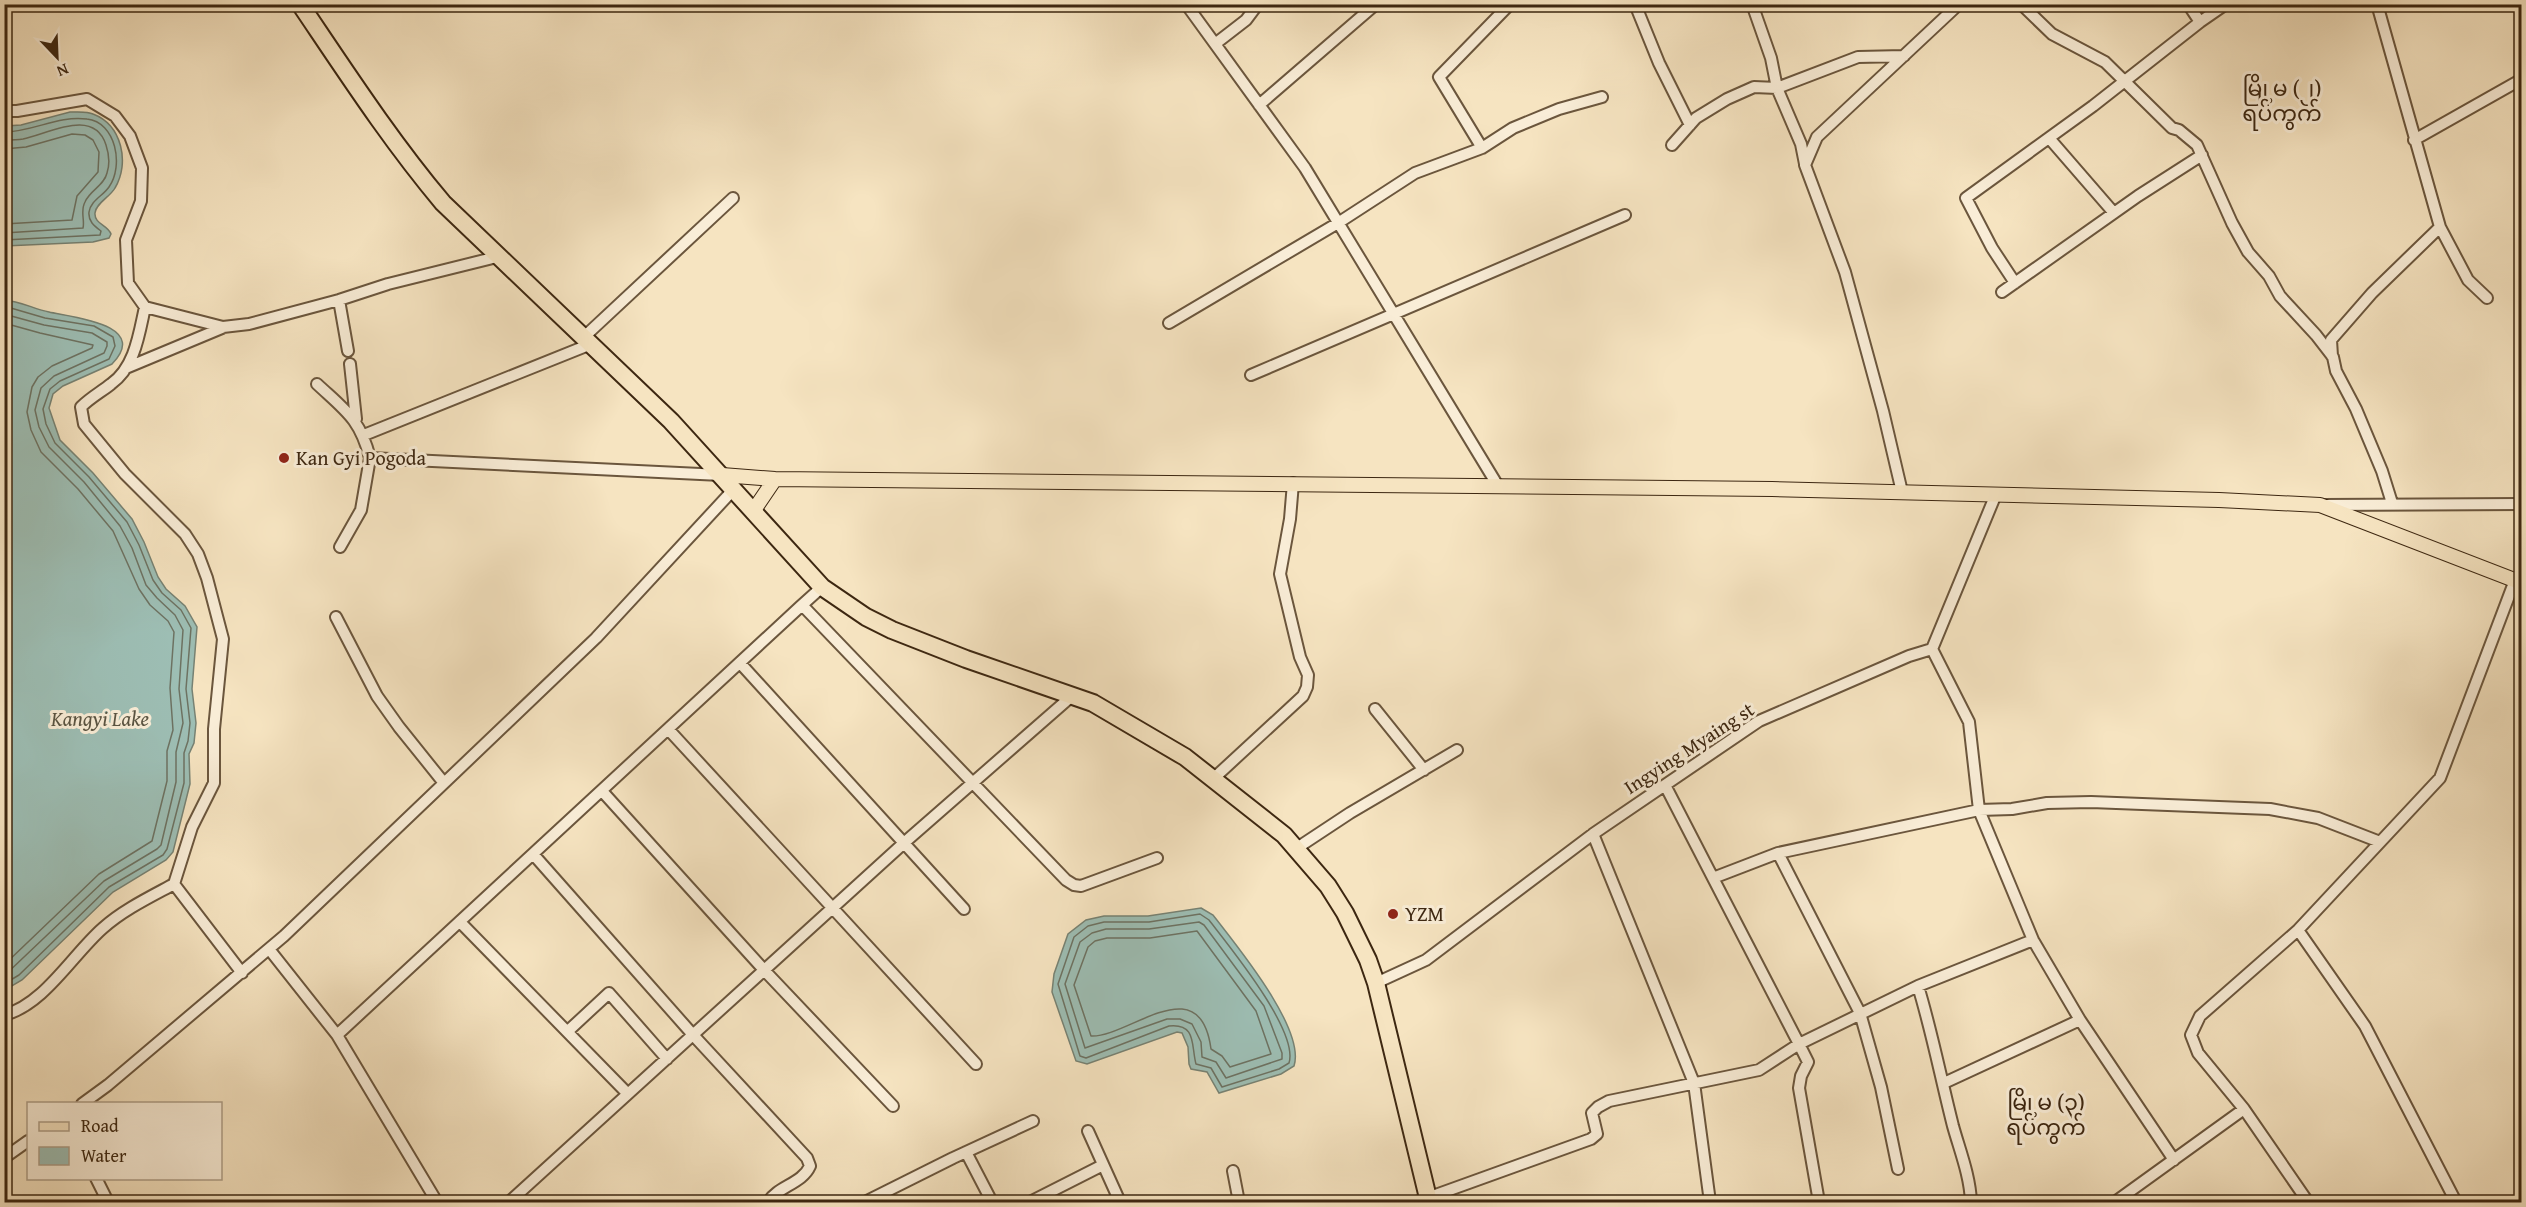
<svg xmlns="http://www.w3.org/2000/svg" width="2526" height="1207" viewBox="0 0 2526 1207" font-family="'Gentium Book Plus','Noto Sans Myanmar',serif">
<rect width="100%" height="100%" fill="#f6e4c1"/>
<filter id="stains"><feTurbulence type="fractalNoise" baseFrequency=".00333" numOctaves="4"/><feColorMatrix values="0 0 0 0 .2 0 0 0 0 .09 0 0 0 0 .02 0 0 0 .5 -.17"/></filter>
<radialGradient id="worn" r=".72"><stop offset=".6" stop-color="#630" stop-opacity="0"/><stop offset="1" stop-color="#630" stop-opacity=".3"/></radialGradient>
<!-- water -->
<path fill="#9dbeb4" stroke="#778273" stroke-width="1.5" d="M70,112C77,112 87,111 93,114C122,125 130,163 115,188C110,197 96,203 95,213C94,224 108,225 111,234L109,238L93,242L5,246V126L21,125Z
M4,300C20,301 34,309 49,312C71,317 151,324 112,364L63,386L53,394L49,408L60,440L93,473L132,519L144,542L158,577L166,589L185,606L197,627L192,689L196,723L194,743L189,754L190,784L173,852L166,860L113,892L22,980L5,990Z
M1201,908L1213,915C1236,945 1306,1029 1294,1066L1281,1074L1219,1093L1207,1072L1191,1069L1189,1064L1188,1047L1182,1033L1177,1032L1087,1064L1076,1061L1052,992L1054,974L1068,934L1086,920L1104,916H1148Z"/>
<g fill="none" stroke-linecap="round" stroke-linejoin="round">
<!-- shore -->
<path stroke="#6d7262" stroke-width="1.5" d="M4,132C33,132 58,115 87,119C116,122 124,166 109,187C103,196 91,200 89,212C88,221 94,226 101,231L100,235L4,240
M4,140C11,140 17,140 23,139C48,134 94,107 106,145C109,154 110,164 107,173C104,186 90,190 85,202C80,211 85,220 83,228L4,233
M4,149L26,147L72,134L85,135L93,140L99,152L98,172L77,196L72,220L4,224
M4,306L45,318L94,326L113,337L115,346L109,359L60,381L50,389L43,409L46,424L55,443L89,477L127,522L139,545L153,580L162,593L181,610L191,628L186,689L190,723L188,741L184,753V783L167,849L163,855L109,887L19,975L4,984
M4,314L44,325L92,333L107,342V346L104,353L54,376L41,388L35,410L39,427L49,447L84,482L120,526L132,548L146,585L157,598L175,615L183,630L179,689L183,723L176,752V782L161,845L157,849L104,881L4,976
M4,323L40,333L93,345L92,348L52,366L38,377L32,387L27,412L31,430L41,452L78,489L113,531L139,589L150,605L168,621L174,632L170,688L173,730L167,751V781L152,841L99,874L4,965
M1200,914L1209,920C1229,946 1299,1031 1289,1063L1279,1069L1222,1087L1211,1068L1196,1064C1191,1046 1197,1023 1169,1026L1086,1058L1080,1056L1058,984L1074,937L1088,926L1104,922H1149Z
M1199,922L1204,925L1264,1006L1282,1053V1059L1226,1078L1216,1062L1202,1057L1201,1042L1192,1024L1180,1019H1167L1085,1048L1065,984L1080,942L1092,933L1106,929H1149Z
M1197,931L1256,1011L1271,1054L1230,1067L1222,1056L1211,1049C1200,966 1128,1038 1091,1036L1074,985L1088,947L1095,941L1107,938H1150Z"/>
<!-- minor casing -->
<g stroke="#6b563d" stroke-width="14">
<path id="minor" d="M1186,4L1305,168L1498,486
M1635,4L1659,63L1690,125
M1752,4L1771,58L1777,88L1801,144L1805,164
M2021,4L2052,34L2105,62L2172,128L2179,130L2197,145L2232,223L2248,252L2269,276L2280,296L2316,335L2333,357L2336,371L2356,409L2382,471L2392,503
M2188,4L2200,22
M2377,4L2440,227L2468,280L2487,298
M1215,44L1246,20L1258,4
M1259,105L1376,4
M4,111H17L87,99L115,116L130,136L142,168L141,201L126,240L128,283L145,307L223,327L249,324L339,300L388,284L497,257
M2049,138L2114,213
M2414,140L2522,79
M1672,145L1696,118L1727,99L1754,87L1777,88L1858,57L1904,56
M1482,148L1439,77L1510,4
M2015,283L1992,248L1966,198L2093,106L2200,22L2226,4
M2002,292L2138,196L2202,155
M339,300L348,351
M1169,323L1338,223L1415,173L1482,148L1513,128L1559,109L1602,97
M584,337L733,198
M2332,356L2331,340L2372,293L2440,227
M350,364L356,419
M126,368L222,328
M1251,375L1625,215
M317,384C346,411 360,419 370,458L721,475
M364,435L591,344
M1902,492L1883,411L1845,272L1805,165L1817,137L1959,4
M2323,505L2522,504
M340,547L361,510L370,458
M822,587L802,605L1066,880L1074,885L1081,886L1157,858
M336,617L377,696L399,727L444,783
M1932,649L1969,722L1979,810L2033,940L2080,1020L2174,1160
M740,663L964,909
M1375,709L1424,770
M668,729L976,1064
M1213,779L1303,696L1307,687L1308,675L1300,657L1280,574L1290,519L1293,483
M1665,785L1713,878
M602,791L764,970L893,1106
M1593,834L1694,1083L1710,1202
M1297,848L1350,813L1457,750
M1778,853L1860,1013L1881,1087L1898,1169
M533,854L694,1036L807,1158L810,1166C802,1184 778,1186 768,1202
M174,884L242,973
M460,922L627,1093
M2298,930L2365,1026L2456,1202
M2033,940L1918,986L1799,1044L1713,878L1778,853L1979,810L2012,809L2047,803L2091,802L2270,809L2318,818L2380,842
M269,949L337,1035L437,1202
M1376,983L1426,960L1593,834L1759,721L1909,656L1932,649L1996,494
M1918,986C1932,1032 1941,1079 1953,1126C1960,1151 1970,1176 1971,1202
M4,1015C44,1005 73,954 103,928C123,910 150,897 174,884L192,827L214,783V729L223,639L207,578L198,554L185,534L125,474L84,424L81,407C91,397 101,392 111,384C135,367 139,334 145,307
M568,1031L609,993L667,1059
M337,1035L802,605
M1944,1083L2080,1020
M82,1104L108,1085L284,936L596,638L734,489
M1088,1131L1120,1202
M966,1152L992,1202
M4,1158L28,1141
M1233,1171L1239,1202
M96,1178L108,1202
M509,1202L905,842L1073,695
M865,1202L953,1158L1033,1121
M1030,1202L1103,1165
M1416,1202L1591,1139L1597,1134L1592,1113L1598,1107L1609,1101L1759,1070L1799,1044L1808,1062L1801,1076L1799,1088L1819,1202
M2115,1202L2244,1109
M2308,1202L2244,1109L2198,1053L2191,1035L2200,1016L2298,930L2440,778L2515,580"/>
</g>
<!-- major casing -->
<g stroke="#3d2711" stroke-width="16">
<path id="major" d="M722,475L775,479L1772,489L2219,500L2320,505L2522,583
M754,510L775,479"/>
</g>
<!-- highway casing -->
<g stroke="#3d2711" stroke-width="20">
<path id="highway" d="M300,4C346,72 390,140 443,203L671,421L822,587L866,617L892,630L966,659L1093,703L1185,757L1284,835L1328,886L1345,913L1368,960L1376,983L1429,1202"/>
</g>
<!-- minor -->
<use href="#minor" stroke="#f9edd7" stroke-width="10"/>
<!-- major -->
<use href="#major" stroke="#f6e4c1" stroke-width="14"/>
<!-- highway -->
<use href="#highway" stroke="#f6e4c1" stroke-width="16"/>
</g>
<!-- markers -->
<g fill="#8f2418" stroke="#f9edd7" stroke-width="2">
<circle cx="284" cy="458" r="6"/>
<circle cx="1393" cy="914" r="6"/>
</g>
<g text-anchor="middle" stroke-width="6" stroke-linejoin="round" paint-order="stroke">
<!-- poi labels -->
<g font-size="20" fill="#3d2711" stroke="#f9edd7" text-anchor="start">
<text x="296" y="465">Kan Gyi Pogoda</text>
<text x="1405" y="921">YZM</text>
</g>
<!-- street labels -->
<g font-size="20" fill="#3d2711" stroke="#f9edd7">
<text transform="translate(1689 748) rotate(-33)" y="7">Ingying Myaing st</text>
</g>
<!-- water labels -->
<g font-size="21" font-style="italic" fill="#5a5442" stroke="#f9edd7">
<text x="100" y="726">Kangyi Lake</text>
</g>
<!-- quarter labels -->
<g font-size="22" fill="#3d2711" stroke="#f9edd7">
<text x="2282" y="96">မြို့မ (၂)<tspan x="2282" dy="25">ရပ်ကွက်</tspan></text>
<text x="2046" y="1110">မြို့မ (၃)<tspan x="2046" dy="25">ရပ်ကွက်</tspan></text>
</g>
</g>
<!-- margin -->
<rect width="2526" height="1207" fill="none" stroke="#f6e4c1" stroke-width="24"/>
<rect x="6" y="6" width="2514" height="1195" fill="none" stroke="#3d2711" stroke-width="3"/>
<rect x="12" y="12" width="2502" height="1183" fill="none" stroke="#3d2711" stroke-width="1.5"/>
<!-- legend -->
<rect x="27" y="1102" width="195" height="78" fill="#f9edd7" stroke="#ae9e88" stroke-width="1.5"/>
<rect x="39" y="1122" width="30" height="9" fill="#f6e4c1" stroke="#ae9e88" stroke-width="1.5"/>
<text x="81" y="1132" font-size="18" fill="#3d2711">Road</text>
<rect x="39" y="1147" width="30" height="18" fill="#9dbeb4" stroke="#ae9e88" stroke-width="1.5"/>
<text x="81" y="1162" font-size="18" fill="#3d2711">Water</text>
<!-- north arrow -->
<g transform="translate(57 57) rotate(157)" stroke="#f9edd7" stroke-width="4.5" paint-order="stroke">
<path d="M0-4.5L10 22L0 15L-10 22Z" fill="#3d2711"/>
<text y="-9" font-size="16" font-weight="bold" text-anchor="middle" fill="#3d2711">N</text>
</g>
<rect width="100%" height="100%" filter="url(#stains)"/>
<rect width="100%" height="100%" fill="url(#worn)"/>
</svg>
